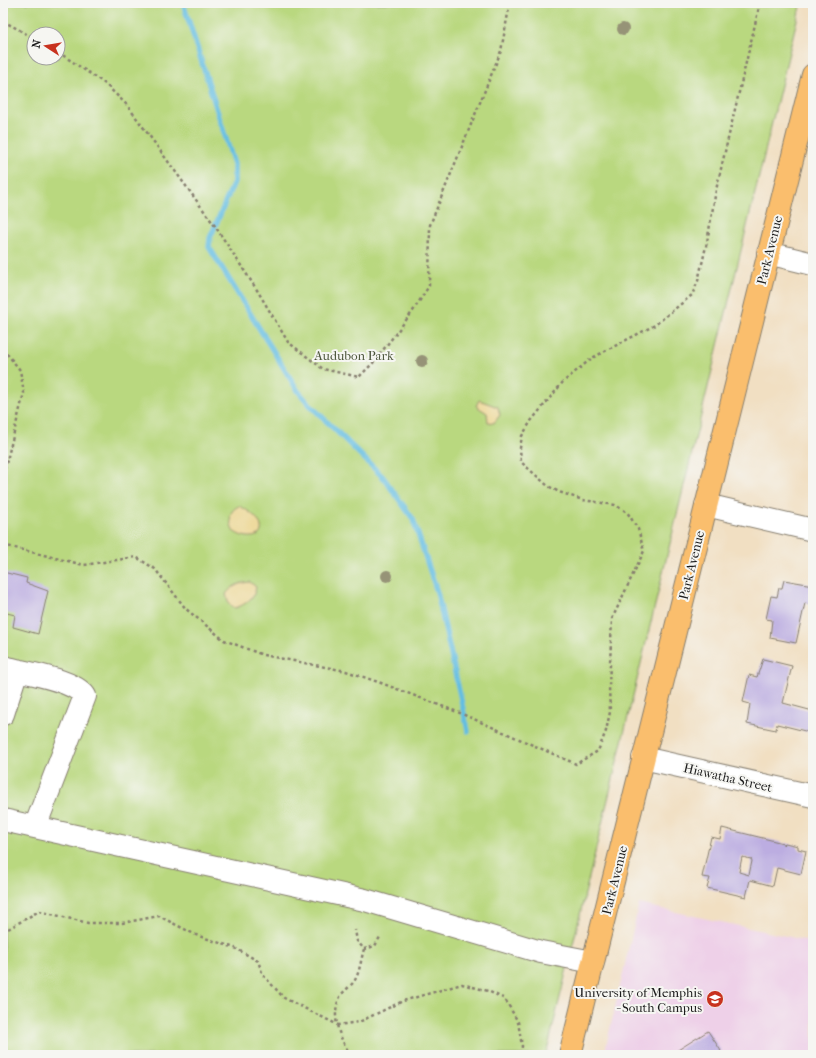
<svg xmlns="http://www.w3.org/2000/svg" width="816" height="1058" viewBox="0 0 816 1058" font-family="'IM FELL French Canon',serif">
<rect width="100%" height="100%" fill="#f6f6f2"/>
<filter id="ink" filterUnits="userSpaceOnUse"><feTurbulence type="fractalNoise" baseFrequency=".025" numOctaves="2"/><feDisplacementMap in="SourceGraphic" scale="8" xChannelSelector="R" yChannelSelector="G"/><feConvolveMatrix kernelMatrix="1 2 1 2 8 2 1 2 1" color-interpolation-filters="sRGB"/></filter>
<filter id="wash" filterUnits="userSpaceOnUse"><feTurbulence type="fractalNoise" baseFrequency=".012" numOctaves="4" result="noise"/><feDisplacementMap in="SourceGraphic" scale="16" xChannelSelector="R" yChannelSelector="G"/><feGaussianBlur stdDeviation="0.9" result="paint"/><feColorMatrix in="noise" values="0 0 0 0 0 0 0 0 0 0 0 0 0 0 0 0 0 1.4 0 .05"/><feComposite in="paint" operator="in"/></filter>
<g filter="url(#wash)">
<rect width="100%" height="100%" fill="#f1dfc2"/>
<!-- built -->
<path fill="#eed0e8" d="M639,904L813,942V1055H604Z"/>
<!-- green -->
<path fill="#b9d87f" stroke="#6a7a4e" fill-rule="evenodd" d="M3,3H801L546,1055H3ZM34,34H58V58H34Z"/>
<!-- sand -->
<path fill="#eeda9e" stroke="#857b5d" d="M479,400L498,407L500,415L494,423L488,422L487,413L476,406Z
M239,506C248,510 268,523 259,535C251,539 241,537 233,531C230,522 227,511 239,506Z
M250,582L256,587C255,598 245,605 235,608L229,604L226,594C233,585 240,583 250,582Z"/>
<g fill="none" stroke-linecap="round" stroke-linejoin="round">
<!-- stream -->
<path stroke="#64bee2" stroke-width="5.5" d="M183,3L234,164V182L210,238L209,247L298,391L311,406L383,477L413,519L437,592L468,731"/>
</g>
<g id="blocks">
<!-- building -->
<path fill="#bcade1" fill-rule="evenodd" d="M3,572L27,578L26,583L48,591L38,634L13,627L15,615L3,612Z
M784,580L813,585V605L805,603L796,643L770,638L772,620L766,619L771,596L777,597L779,588H782Z
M763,659L792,666L783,703L813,711V733L777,724L776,730L747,724L750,704L743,702L749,675L757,677Z
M722,828L783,843V845L785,843L798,846V849L806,851L801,874L777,868L773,886L750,880L746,897L707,888L710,878L702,877L711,837L720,839ZM742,857L751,859L752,861L749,875L739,872Z
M708,1031L721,1051L715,1055H670Z"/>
</g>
</g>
<g filter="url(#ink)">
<use href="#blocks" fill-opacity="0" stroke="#867e6f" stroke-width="1"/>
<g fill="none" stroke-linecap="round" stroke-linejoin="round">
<!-- minor casing -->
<g stroke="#867e6f" stroke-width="24">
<path id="minor" d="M768,253L813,264
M706,505L813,530
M3,667C23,672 73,679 85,696L35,827
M3,714L17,670
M643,758L813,796
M3,820L365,900L541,952L593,962"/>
</g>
<!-- major casing -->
<g stroke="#867e6f" stroke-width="24">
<path id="major" d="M570,1055L813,75"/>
</g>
<!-- path -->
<path stroke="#867e6f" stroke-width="2.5" stroke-dasharray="3 3" stroke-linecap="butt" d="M3,21L34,38
M58,52L104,83L127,105L215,226L257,290L288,342L323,369L359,377L373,363L413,311L429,286L430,225L501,51L510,3
M3,349L20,370L24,393L3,476
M3,545L84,565L136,557L155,569L186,609L224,640L263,655L346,671L381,683L460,713L576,764L598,751L606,731L610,712L609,686L612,619L644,551L638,529L627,512L615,505L583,500L559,492L548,486L521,462L520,448L522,436L531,421L563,382L592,358L655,325L692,295L698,281L707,242L716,190L760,3
M3,932L39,911L88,923H122L159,916L196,935L235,948L258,961L263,975L284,998L338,1025L359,1022L403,1001L462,984L488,991L505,999L518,1022L522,1046L521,1055
M364,949L375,946L380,937
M351,1055C340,1040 331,1017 339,999C342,991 351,987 355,980C360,971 361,959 364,949L357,941L355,930"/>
<!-- minor -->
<use href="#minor" stroke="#fff" stroke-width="22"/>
<!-- major -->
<use href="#major" stroke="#fabe6d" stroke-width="22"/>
</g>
<!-- trees -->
<g fill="#969377">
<circle cx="623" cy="29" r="6"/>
<circle cx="422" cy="361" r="6"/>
<circle cx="387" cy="576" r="6"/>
</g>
</g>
<!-- icons -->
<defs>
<g id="university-disc" transform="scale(0.9)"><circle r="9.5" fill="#c8321e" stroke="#f6f6f2"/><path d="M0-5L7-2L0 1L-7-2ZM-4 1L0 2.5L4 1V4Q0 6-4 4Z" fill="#fff"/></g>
</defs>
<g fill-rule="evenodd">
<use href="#university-disc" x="715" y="999"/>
</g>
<g text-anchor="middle" stroke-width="4" stroke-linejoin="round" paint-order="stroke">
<!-- street labels -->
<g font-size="13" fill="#1c1c1c" stroke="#f6f6f2">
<text transform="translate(769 250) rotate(-76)" y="5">Park Avenue</text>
<text transform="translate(691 565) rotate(-76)" y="5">Park Avenue</text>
<text transform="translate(728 777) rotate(13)" y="5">Hiawatha Street</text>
<text transform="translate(614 880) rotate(-76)" y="5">Park Avenue</text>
</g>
<!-- park labels -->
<g font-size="13" fill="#4b543a" stroke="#f6f6f2">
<text x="354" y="360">Audubon Park</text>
</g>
<!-- poi labels -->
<g font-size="13" fill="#1c1c1c" stroke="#f6f6f2" text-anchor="end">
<text x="702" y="997">University of Memphis<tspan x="702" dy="15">- South Campus</tspan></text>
</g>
</g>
<!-- margin -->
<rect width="816" height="1058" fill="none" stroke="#f6f6f2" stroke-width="16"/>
<!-- north arrow -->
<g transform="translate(46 46) rotate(282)"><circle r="19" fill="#f6f6f2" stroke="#9f9f9c"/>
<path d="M0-3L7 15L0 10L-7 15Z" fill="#c8321e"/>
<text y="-6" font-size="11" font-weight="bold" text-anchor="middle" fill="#1c1c1c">N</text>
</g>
</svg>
